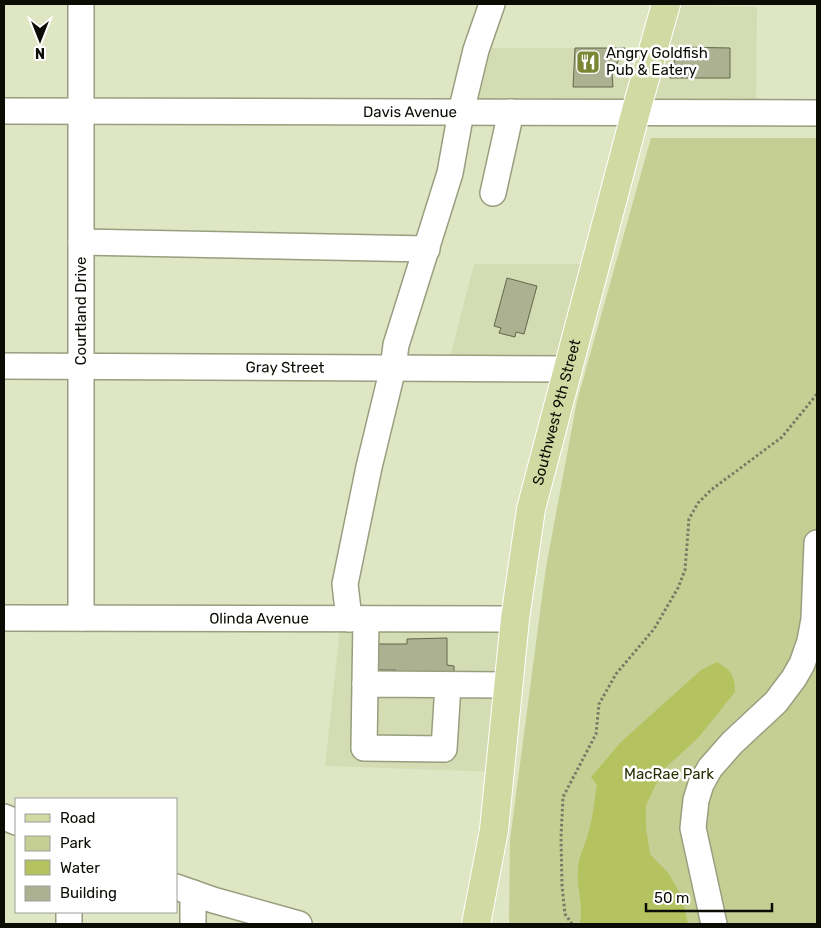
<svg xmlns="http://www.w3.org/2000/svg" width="821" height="928" viewBox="0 0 821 928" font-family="Rubik,sans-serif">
<rect width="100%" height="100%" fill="#dfe6c4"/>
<!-- built -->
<path fill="#d4dcb3" d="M665,5L757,7L756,113L458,115L475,48H653Z
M474,264H595L568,369H447Z
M341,619H515L500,772L325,766Z"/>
<!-- green -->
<path fill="#c5cf94" d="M651,138H817V924H509L510,840L546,567L577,401Z"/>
<!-- water -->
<path fill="#b4c35f" d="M717,662C731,671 735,674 735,692L698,738L663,770L646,805V828L650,854L669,874L682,897L688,924H580C584,905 576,887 578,867C579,855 585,846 588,834C593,819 594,801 597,785L591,777L621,742L701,670Z"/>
<!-- building -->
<path fill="#abb191" stroke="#616749" d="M678,47L730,48V78H670Z
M575,48H625L612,73L613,87H573Z
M507,278L537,286L524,334L516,332L515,337L499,333L501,328L494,326Z
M447,638V665L454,666V675L396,673V670H373V644H407V639Z"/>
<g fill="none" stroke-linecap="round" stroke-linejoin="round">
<!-- minor casing -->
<g stroke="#989e7e" stroke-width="28">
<g id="minor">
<path id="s1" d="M4,111L817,113"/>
<path d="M493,193L511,112"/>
<path d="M81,242L427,249"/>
<path id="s2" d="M4,366L568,369"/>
<path id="s3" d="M4,618L515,619"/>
<path d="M81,618V4"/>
<path d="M349,619L345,584L369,467L393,368L396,345L450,173L461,112L476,50L492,4"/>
<path d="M365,684L366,619"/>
<path d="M448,685L444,749L364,748L365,684L509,685"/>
<path d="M4,817L16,822"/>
<path d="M176,887L213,900L299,924"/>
<path d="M193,893V924"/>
<path d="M69,912V924"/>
<path d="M714,924L693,828L696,800L701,784L710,768L732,743L776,702L794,678L802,664L810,641L814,619L817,543"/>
</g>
</g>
<!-- major casing -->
<g stroke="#fff" stroke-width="30">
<g id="major">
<path id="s4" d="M476,924L494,830L515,619L531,509L637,107L666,4"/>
</g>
</g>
<!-- path -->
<path stroke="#767b65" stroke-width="3" stroke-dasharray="2.5 2.5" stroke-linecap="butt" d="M572,924L565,914L562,886L561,837L563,797L596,734L599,704L616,674L654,629L678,588L685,570L689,519L698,503L711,490L782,437L817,394"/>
<!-- minor -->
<use href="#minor" stroke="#fff" stroke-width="25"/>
<!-- major -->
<use href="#major" stroke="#d2daa4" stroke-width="28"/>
</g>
<!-- icons -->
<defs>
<g id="restaurant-square" transform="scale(1.25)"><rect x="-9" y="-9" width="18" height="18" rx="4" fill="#7a8633" stroke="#fff"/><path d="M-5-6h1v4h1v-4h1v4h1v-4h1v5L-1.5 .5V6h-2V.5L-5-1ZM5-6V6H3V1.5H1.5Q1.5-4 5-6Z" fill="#fff"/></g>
</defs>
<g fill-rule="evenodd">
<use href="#restaurant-square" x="588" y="62"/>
</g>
<g text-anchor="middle" stroke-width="5" stroke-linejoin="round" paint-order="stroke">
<!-- poi labels -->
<g font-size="15" fill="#0b0d04" stroke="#fff" text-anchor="start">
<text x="606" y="58">Angry Goldfish<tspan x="606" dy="17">Pub &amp; Eatery</tspan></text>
</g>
<!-- street labels -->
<g font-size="15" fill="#0b0d04" stroke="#fff">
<text dy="5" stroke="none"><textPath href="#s1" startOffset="406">Davis Avenue</textPath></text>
<text transform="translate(81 311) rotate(-90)" y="5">Courtland Drive</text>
<text dy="5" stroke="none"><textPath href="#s2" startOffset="281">Gray Street</textPath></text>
<text dy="5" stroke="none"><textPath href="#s4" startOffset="519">Southwest 9th Street</textPath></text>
<text dy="5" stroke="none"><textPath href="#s3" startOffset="255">Olinda Avenue</textPath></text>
</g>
<!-- park labels -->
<g font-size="15" fill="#2a3004" stroke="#fff">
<text x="669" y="779">MacRae Park</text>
</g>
</g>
<!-- border -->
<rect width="821" height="928" fill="none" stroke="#0b0d04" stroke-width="10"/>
<!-- legend -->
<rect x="15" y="798" width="162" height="115" fill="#ffffff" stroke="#9d9e9b"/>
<rect x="25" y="814" width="25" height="8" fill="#d2daa4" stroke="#9d9e9b"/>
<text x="60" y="823" font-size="15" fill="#0b0d04">Road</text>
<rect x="25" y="836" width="25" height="15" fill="#c5cf94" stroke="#9d9e9b"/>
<text x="60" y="848" font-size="15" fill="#0b0d04">Park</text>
<rect x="25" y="860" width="25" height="15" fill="#b4c35f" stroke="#9d9e9b"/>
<text x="60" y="873" font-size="15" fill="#0b0d04">Water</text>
<rect x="25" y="886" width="25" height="15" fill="#abb191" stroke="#9d9e9b"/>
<text x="60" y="898" font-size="15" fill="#0b0d04">Building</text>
<!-- north arrow -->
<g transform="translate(40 40) rotate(180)" stroke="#ffffff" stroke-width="4" paint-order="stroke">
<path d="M0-4L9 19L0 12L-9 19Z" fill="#0b0d04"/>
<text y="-8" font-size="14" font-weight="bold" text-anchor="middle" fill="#0b0d04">N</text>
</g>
<!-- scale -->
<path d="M646 903v8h126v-8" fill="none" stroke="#0b0d04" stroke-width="2.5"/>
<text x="654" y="903" font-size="15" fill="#0b0d04" stroke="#ffffff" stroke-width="4" paint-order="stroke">50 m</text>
</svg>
